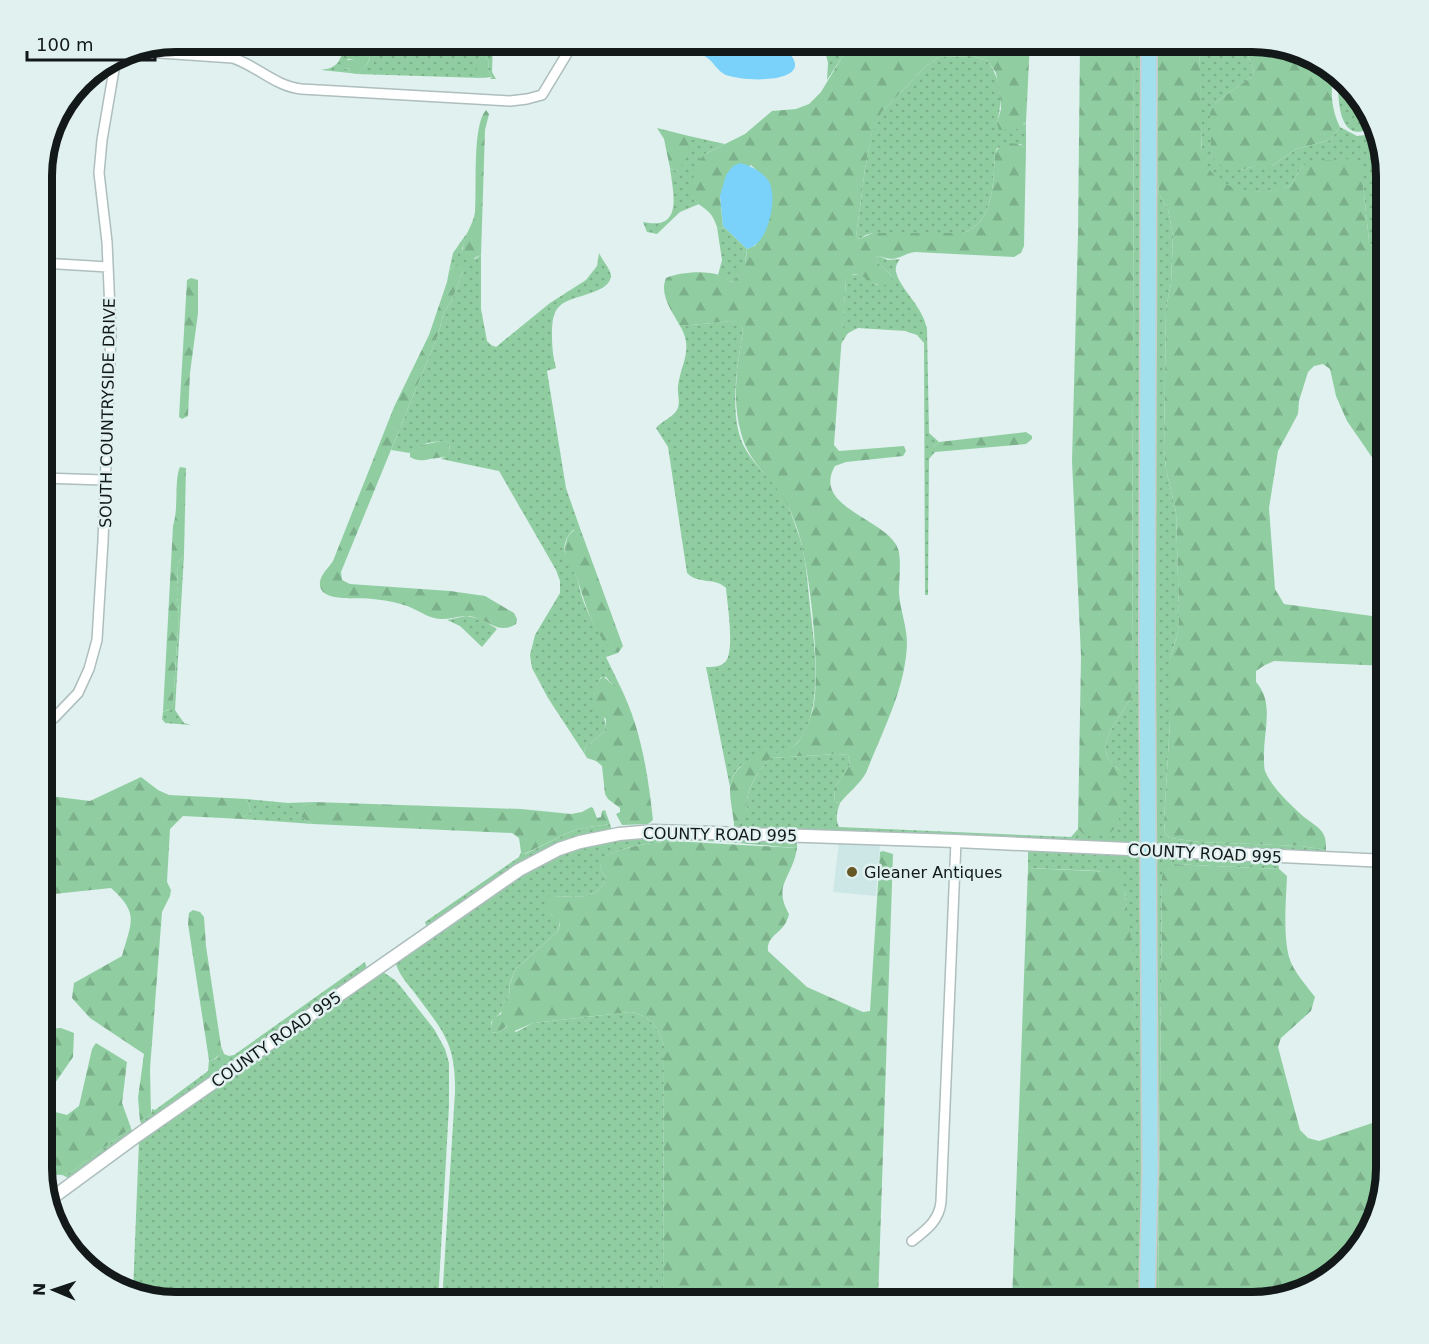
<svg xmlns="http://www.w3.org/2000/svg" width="1429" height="1344" viewBox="0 0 1429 1344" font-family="'DejaVu Sans',sans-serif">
<defs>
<pattern id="grass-dots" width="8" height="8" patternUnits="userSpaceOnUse" patternTransform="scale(1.5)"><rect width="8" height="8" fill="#90cea1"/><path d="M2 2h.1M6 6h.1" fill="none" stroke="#7bb08a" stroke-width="1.8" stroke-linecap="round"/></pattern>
<pattern id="forest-firs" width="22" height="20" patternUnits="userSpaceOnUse" patternTransform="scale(1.5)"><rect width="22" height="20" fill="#90cea1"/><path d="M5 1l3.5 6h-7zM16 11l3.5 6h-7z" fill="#7bb08a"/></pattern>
</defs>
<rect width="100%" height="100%" fill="#e0f1f0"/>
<!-- built -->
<path fill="#cde7e6" d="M839,842L880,844L876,896L833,892Z"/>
<!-- grass -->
<path fill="url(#grass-dots)" d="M365,42H393L395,46L401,47L404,42H493L492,72L496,79H490L492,77L488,70L489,61L486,58L489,53L485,49L479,59L478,76L481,78L357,74C364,68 371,62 370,53L367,51L354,59H348L343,69L349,68L350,73L321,70C337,68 340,62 344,47L348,51Z
M823,42H858L842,57L827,80L828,63Z
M1134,42H1148L1143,844L734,828V823H743C747,815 746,808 747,800C749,785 760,768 771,758L838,754L848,755L850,764L834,789L835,802L840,803C837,812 835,818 839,827L1071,837L1078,829L1084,835L1121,771C1086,748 1121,720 1132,695Z
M1150,42H1157V176L1159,194L1168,209L1173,236L1171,283L1166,308L1164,449L1166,469L1176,512L1179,611L1178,632L1170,659V721L1164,822L1165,833L1170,838L1200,842L1302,846L1326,850V854L1151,846Z
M1199,42H1243L1254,71L1251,77L1215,103L1241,170L1255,166H1272L1296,149L1330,140L1340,127L1357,136L1366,135L1377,128L1380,141L1378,201L1387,202V341L1379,328L1376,316L1381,264L1369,241L1363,184V167L1303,165L1290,186C1265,194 1229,196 1211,173C1207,168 1205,161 1202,156Z
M973,56L988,61C1001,80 1003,101 997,123L1024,125L1026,122V148L1020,144L997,148L995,153C993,181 995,222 963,233H873L866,235L859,239L856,237L865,169L872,132L880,114L925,67L939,57Z
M1339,75L1348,82L1376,123C1372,126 1367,130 1363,131C1337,139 1337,89 1339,75Z
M689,136L725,144L705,154L694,201L699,204L680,212L657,234L647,232L643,222C684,231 673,193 670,168L677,171L689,142Z
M723,226L747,249L744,269L732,282L718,275L722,260L717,227L722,229Z
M467,233L462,249L475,259L481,255V309L487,341L491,345L496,347L550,303L586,280L597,266L599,253C602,260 612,271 611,277C607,296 567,294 557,309C552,316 552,327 552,336C552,347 553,358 556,368L547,371L566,488L581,531L573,530C554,550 572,563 578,581C579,584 579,587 580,590C585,610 601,642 618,653L606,657L620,686L612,684L606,677H601C583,709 609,705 605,731L585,748L584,753L548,698L532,668L530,655L535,635L560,593V581L556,570L499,471L441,459C448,455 451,451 449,442C435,440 419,443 410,453L391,450L438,335L444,312L452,300L463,271L455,265L449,271L453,253Z
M879,256L888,260L900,259C897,263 895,267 896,272C900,289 922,305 927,329L929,433L939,442L933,447L935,452L929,459L928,595H925L924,343L917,335L905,331L858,328L848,333L841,344L846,280L849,275L861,274L877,285L892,276L876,261V258Z
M733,321L740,322L743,329C738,364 727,418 746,450C756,467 772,480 783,496C789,506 793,519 797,530C805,550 807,575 809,597C812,626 817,658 815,687C814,705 810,729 797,743C779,762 736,748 730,787L706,667C712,667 720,667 724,663C736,655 727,602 726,588C715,577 699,585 687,573L668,447L656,428C662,421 673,417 677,410C681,402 677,394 678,386C681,363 694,349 680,326Z
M184,555L175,710L184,723L191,725L165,723L162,719L163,712L168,710L173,704L179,614L177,593L178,563Z
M466,616L481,619L497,629L482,647L460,626L447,620Z
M247,799L288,803L314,802L302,806L301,817L313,824L242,819L251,811Z
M610,824L612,831L581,837L427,928L425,922L519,857L521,852L525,854L570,832L582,828Z
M638,837L797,840V848C741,844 651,830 602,858L600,868L606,878C597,904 571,895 549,896L551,915L557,916L560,920L558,931L515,970L510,983L509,996L503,1003L502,1011L491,1022V1033L499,1032L508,1026L516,1032L533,1023L631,1012C650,1016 659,1028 664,1046L663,1302H442L455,1092C456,1042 442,1030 414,992C406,982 398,973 395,961L519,876L550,859L588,844Z
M1028,849L1142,854L1145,955L1142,1302H1134L1135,1018L1132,957L1125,893L1100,871L1028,868Z
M1152,854L1278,861L1279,869L1173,864L1162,876L1158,1302H1152Z
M365,962L367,969L143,1127L140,1121L151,1114L152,1109L155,1110L208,1071L209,1060L212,1061C219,1057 220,1054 221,1046L224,1054L229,1056L234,1055Z
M380,970L395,980L401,987L434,1029L445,1049L449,1063V1106L438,1302H176L133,1293L139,1140Z
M131,1128L133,1134L71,1179L62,1175L71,1172Z"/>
<!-- forest -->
<path fill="url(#forest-firs)" d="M858,42H1030L1026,122L1019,129L999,130L997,123L1001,109L1000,97L996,73L988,61L973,56L939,57L925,67L881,113L872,133L865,169L856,237L859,239L873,233H963C995,222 993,181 995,153C1001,141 1016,141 1026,148L1024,246L1021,253L1014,257L915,252C898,255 899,263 879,256L876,258V261L892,276L891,284C886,285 881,286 876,284C865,280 856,266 846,280L834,445L839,451L904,446L906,451L903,456L846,462L835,466C810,509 892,519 899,552C901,565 899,580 899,593C900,610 907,626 907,643C906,688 882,732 866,773C859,785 849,792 840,803L835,802L834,789L850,764L848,755L838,754L771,758C760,768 748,786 747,801C746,808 747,814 745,821L744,823H734C730,791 722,777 753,757C760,752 766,749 773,754C782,751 792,749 798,742C805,733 810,719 813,709C821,672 810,568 798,531C794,519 788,504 781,494C766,474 747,458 741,433C731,398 738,364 743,329L740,323L733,321L680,326C672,311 659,295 666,278C678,272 706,270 719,275C724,277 727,280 732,282C743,271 746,264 747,249L756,245L767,180L751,165L720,196L723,226L722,229L717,227C712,211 706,210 694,201L692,195V182L699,161L705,154L745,134L772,111L796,109L809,104L821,92L842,57Z
M1080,42H1134L1132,695C1121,720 1086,748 1121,771C1124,784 1124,822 1112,831C1106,837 1092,835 1084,835L1078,829L1081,656L1072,461L1078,234Z
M1157,42H1199C1200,70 1201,98 1202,126C1202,136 1200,149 1204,158C1217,194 1258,196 1290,186L1303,165L1317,161L1347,159L1356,162L1363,167V184L1369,241L1381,264L1376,316L1379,328L1387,341V479L1347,421L1336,396L1330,369L1323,364L1314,366L1308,372L1299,401L1298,414L1278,451L1269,508L1275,589L1284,604L1372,616L1387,614V666L1274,661L1265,665L1256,671V682C1275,703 1263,732 1264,757C1264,762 1264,767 1265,771C1272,788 1291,805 1304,817C1310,822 1318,826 1322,832C1326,837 1326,843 1326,850L1302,846L1200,842L1170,838L1165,833L1164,822L1170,721V659L1178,632L1179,611L1176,512L1166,469L1164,449L1166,308L1171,283L1173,236L1168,209L1159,194L1157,176Z
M1243,42H1261L1312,56L1334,71C1330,90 1331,109 1340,127L1330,140L1296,149L1272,166H1255L1241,170H1227L1215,161L1211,148L1210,113L1215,103L1251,77L1254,71Z
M488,47L490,50L486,58L489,61L488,70L492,77L481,78L478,76C475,65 479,54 488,47Z
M364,51L370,53C371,61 364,69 357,74L350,73L349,68L343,69L341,67L344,61L354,59Z
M486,110L489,114L485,130L481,255L470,260L464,256C459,240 473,228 475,212C477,190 472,125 486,110Z
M657,128L689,136C690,146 685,165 677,171L670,168L664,139Z
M460,264L463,267V271L452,300L444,312L438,335L341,572L342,580L350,584L450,591L485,596L514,613L517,619L516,624C497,637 485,615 465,616C454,617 445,621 434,618C423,615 415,608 404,605C395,602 383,600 373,599C360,597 327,602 321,589C316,578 328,569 333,561L394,407L429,335L447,282L449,271L455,265Z
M191,278L198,280V313L190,373L188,416L182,419L179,417L187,280Z
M1026,432L1032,436V439L1026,444L935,452L933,450V447L939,442Z
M442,441L449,442C452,460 441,457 430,459C422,461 417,461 410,457V453L415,447L421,445Z
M180,467L186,468L184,555L178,563L177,593L179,614L173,704L171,708L163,712L173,526C179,508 174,479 180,467Z
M577,529L581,531L623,646L618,653C594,638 586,606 578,581C576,574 569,568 567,561C563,550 565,533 577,529Z
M603,676L612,684L620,686C641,728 648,774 653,820L648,824L622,825L616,814L620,812V808L608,799L605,794L602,766L596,761L587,758L584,753L585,748L605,731L606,719L594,710C594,696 593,685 603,676Z
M141,777L158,790L169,795L247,799L251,811L242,819L183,816L170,829L167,882L171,890L170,896L162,912L150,1069L151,1114L140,1121L138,1098L144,1054L90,1018L72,998L74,983L122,956C131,922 140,914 111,888L54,894L43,901L42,906V795L90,801Z
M314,802L521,809L571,814L582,812L591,807L593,808L597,818L601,817L602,811L605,810L610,824L582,828L570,832L524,854L521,852L519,838L512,833L313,824L301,817L298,812L302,806Z
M673,841L797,848C793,877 772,885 789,914C785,934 766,934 768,951L807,987L863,1012L870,1011L880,852L883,851L893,854L878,1302H663L664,1046C659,1028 650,1016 631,1012L533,1023L512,1032L507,1026L499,1032L491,1033C491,1023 491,1018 501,1014L503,1003L509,996L510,984L515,970L558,931C563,917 555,918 546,911V899L549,896C571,895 597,904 606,878L600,868L601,858C623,846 649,843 673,841Z
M1173,864L1279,869L1287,876C1286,900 1283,934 1289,957C1293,971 1306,985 1315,997L1311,1011L1281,1038L1278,1047L1300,1130L1308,1138L1319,1141L1387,1118V1168L1377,1219L1347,1263L1304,1292L1261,1302H1158L1162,876L1167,865Z
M1028,868L1114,872L1122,879C1136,946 1135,1016 1136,1083C1136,1156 1137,1229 1134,1302H1012Z
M193,910L200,912L204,917L206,946L221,1046L220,1054L212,1061L209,1060L188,924L189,913Z
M61,1028L74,1033L73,1057L42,1102V1029Z
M96,1043L127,1062L122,1103L131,1128L71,1172L62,1175L42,1174V1102L44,1109L67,1115L79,1106L92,1049Z"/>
<!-- water -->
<path fill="#7ad1fa" d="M667,42H777C830,82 752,84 726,75C717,71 714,62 706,57C695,49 679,46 667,42Z
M740,163C751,166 761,171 768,180C778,194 770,235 755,245C753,247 749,248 747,249L723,226L720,196L726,175L733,166Z"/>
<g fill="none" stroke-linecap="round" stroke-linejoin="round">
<!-- minor casing -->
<g stroke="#adbebd" stroke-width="12">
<path id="minor" d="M131,51L233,58C257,66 275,86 301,89L510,101L527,99L542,95L574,42
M42,263L108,267
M42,478L104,480
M42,722L54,718L78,693L89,669L97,640L103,541L111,333L107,242L99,173L102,140L116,58
M912,1241C926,1230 939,1221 941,1202L956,841"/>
</g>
<!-- tertiary casing -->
<g stroke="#adbebd" stroke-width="15">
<path id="tertiary" d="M48,1201L138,1135L519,870L559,849L580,842L619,834L654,831L956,841L1387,861"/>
</g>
<!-- primary casing -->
<g stroke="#cbcccc" stroke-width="18">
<path id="primary" d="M1147,1302L1150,1172L1147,646L1149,42"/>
</g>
<!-- minor -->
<use href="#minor" stroke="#fff" stroke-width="9"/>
<!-- tertiary -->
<use href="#tertiary" stroke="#fff" stroke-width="12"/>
<!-- primary -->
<use href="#primary" stroke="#a1e0ec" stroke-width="15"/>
</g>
<!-- markers -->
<circle fill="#665825" stroke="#e0f1f0" stroke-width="2" cx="852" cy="872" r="6"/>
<g text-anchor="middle" stroke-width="5" stroke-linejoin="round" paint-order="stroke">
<!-- street labels -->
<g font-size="16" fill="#131919" stroke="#e0f1f0">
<text transform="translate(107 413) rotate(-89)" y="6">SOUTH COUNTRYSIDE DRIVE</text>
<text transform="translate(720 834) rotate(1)" y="6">COUNTY ROAD 995</text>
<text transform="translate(1205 853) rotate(3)" y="6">COUNTY ROAD 995</text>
<text transform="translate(276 1039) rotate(-35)" y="6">COUNTY ROAD 995</text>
</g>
<!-- poi labels -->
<g font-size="16" fill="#131919" stroke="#e0f1f0" text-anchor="start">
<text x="864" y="878">Gleaner Antiques</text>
</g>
</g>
<!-- crop -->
<path d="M0 0H1429V1344H0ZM176 52H1252A124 124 0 0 1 1376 176V1168A124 124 0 0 1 1252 1292H176A124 124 0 0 1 52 1168V176A124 124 0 0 1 176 52Z" fill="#e0f1f0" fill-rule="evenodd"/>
<path fill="none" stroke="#131919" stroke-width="8" d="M176 52H1252A124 124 0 0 1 1376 176V1168A124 124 0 0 1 1252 1292H176A124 124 0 0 1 52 1168V176A124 124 0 0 1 176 52Z"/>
<!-- north arrow -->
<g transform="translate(54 1290) rotate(272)" stroke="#e0f1f0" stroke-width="4.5" paint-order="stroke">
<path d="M0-4.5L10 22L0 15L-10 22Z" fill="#131919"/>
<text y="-9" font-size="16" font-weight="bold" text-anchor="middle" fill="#131919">N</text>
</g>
<!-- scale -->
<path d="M27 51v9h128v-9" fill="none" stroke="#131919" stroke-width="3"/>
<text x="36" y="51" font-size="18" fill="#131919" stroke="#e0f1f0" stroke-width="4.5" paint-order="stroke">100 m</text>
</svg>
